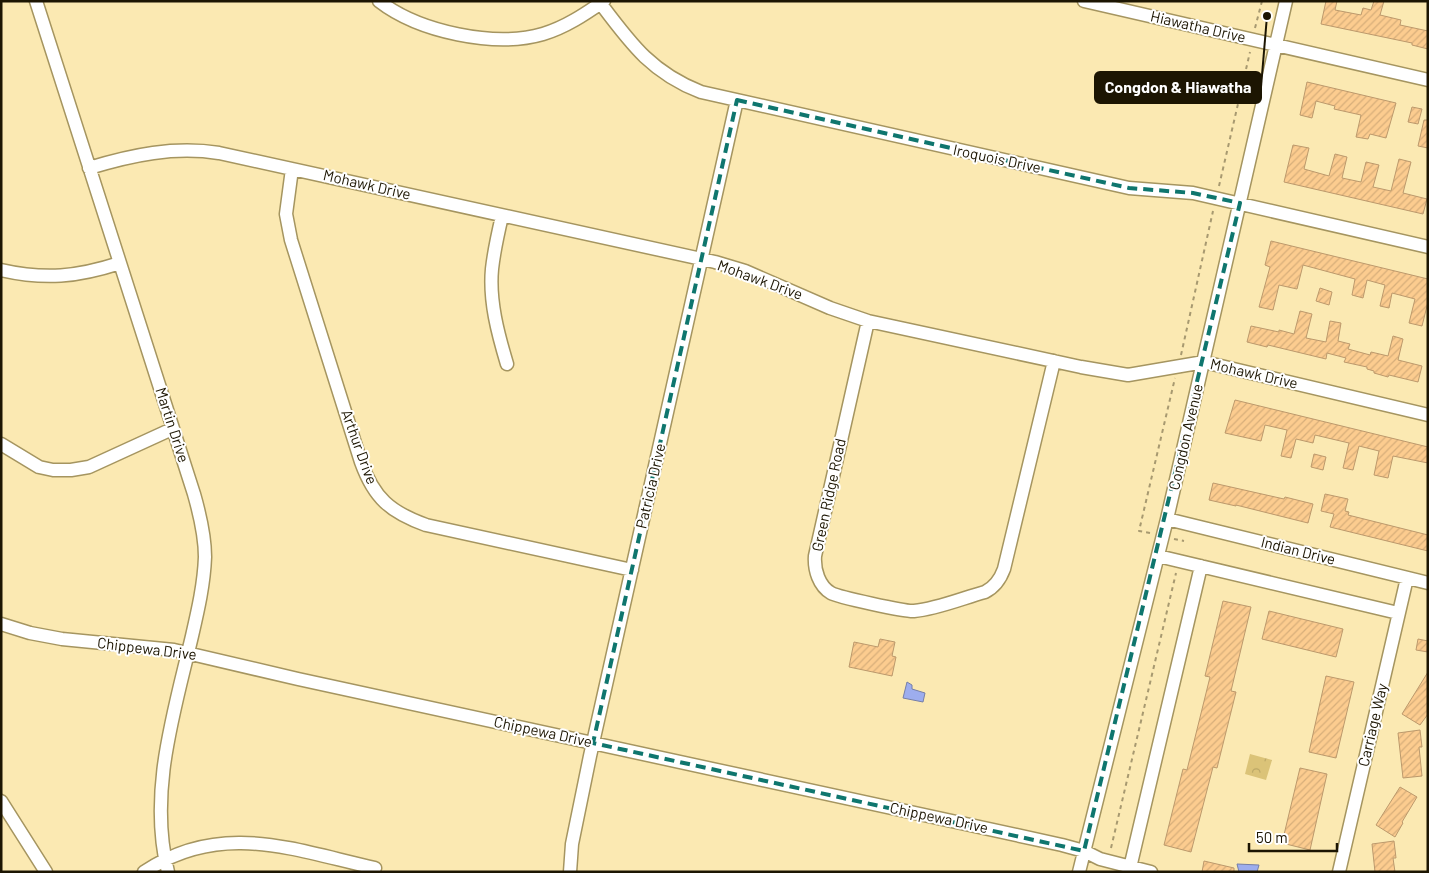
<svg xmlns="http://www.w3.org/2000/svg" width="1429" height="873" viewBox="0 0 1429 873" font-family="Barlow,sans-serif">
<defs>
<pattern id="park-crowns" width="20" height="18" patternUnits="userSpaceOnUse" patternTransform="scale(1.25)"><rect width="20" height="18" fill="#dbc378"/><path d="M2 6a3 3 0 1 1 6 0M12 15a3 3 0 1 1 6 0" fill="none" stroke="#bba766"/></pattern>
<pattern id="building-hatch" width="6" height="6" patternUnits="userSpaceOnUse" patternTransform="scale(1.25)"><rect width="6" height="6" fill="#fccc8f"/><path d="M-1 1l2-2M0 6l6-6M5 7l2-2" fill="none" stroke="#d7ae7a"/></pattern>
</defs>
<rect width="100%" height="100%" fill="#fbe9b2"/>
<!-- park -->
<path fill="url(#park-crowns)" d="M1250,754L1272,760L1266,780L1245,774Z"/>
<!-- water -->
<path fill="#9dadee" stroke="#767fa7" d="M907,682L912,685V689L925,693L923,702L903,698Z
M1237,864L1259,865L1257,872H1239Z"/>
<!-- building -->
<path fill="url(#building-hatch)" stroke="#bc996c" d="M1326,1H1337L1335,10L1361,15L1363,8L1371,10L1374,1H1384L1380,15L1401,20L1400,25L1428,31V49L1412,45V43L1321,24Z
M1307,82L1396,103L1386,138L1370,134L1368,139L1356,137L1361,115L1334,109L1335,106L1316,101L1312,118L1300,115Z
M1412,107L1422,109L1418,124L1408,122Z
M1424,120H1428V148L1418,146Z
M1293,145L1309,148L1304,169L1329,176L1335,154L1347,157L1342,178L1361,182L1366,162L1379,165L1373,187L1391,191L1399,159L1411,162L1403,193L1427,199L1423,214L1284,182Z
M1271,241L1428,279V302L1422,326L1409,323L1415,299L1392,293L1389,308L1380,306L1385,285L1367,280L1363,298L1352,295L1355,279L1303,265L1297,289L1279,285L1273,310L1259,307L1270,267L1265,265Z
M1320,288L1332,292L1329,305L1316,301Z
M1300,311L1312,314L1306,338L1326,342L1330,321L1341,323L1338,341L1350,344L1348,349L1370,355L1371,352L1388,356L1393,336L1403,339L1398,360L1422,366L1418,382L1389,375L1388,377L1374,373V371L1367,369V367L1344,362L1346,358L1327,353L1326,359L1268,345L1267,347L1247,342L1251,326L1279,332V330L1294,334Z
M1235,400L1428,447V463L1393,456L1388,478L1374,475L1379,451L1359,446L1353,470L1343,468L1349,443L1315,435L1313,443L1296,439L1291,458L1281,456L1287,430L1265,425L1261,441L1225,433Z
M1314,454L1326,457L1323,470L1311,467Z
M1213,483L1284,499L1285,497L1313,504L1308,523L1236,505V506L1209,500Z
M1325,494L1348,499L1345,511L1349,512L1348,515L1428,535V551L1330,527L1334,514L1321,511Z
M1223,601L1251,607L1231,691L1236,692L1217,768L1213,767L1191,852L1164,845L1183,769L1187,770L1210,677L1205,676Z
M1269,611L1343,629L1336,657L1262,639Z
M880,639L895,642L892,656L896,657L892,676L849,667L854,642L878,647Z
M1418,639L1428,641V652L1416,650Z
M1428,672V714L1420,725L1402,714Z
M1326,676L1354,682L1336,758L1309,752Z
M1420,730L1422,747H1419L1422,776L1403,778L1398,733Z
M1300,768L1327,774L1310,850L1282,843Z
M1400,787L1417,797L1402,822L1403,823L1395,837L1376,825Z
M1394,841L1396,858H1393L1395,872H1375L1372,844Z
M1204,861L1234,868V872H1202Z"/>
<g fill="none" stroke-linecap="round" stroke-linejoin="round">
<!-- minor casing -->
<g stroke="#a59560" stroke-width="15">
<path id="minor" d="M36,1L194,494C200,515 205,535 205,557C204,584 198,610 192,636C174,713 148,793 168,872
M379,1C419,32 495,48 543,34C566,27 585,14 604,1
M1084,1L1428,80
M601,4C631,44 652,73 701,92L1129,188L1193,193L1428,247
M89,168C132,155 174,146 219,153L715,262L745,271L830,308L868,321L1081,367L1128,375L1204,362L1428,415
M292,169L286,214L291,240L361,462C374,498 390,512 426,525L632,570
M502,216C498,233 494,251 492,269C489,301 498,334 507,364
M1,270C45,280 77,277 120,263
M868,321L815,556C814,570 819,586 831,593C838,597 906,612 914,611C937,609 963,598 985,592C995,587 1000,580 1004,569L1054,361
M1,444L39,467L53,470H71L89,467L172,429
M1167,519L1428,583
M1158,556L1398,613
M1,624L30,633L62,639L174,650L298,679L1062,845L1084,851L1100,859L1151,872
M1,801L46,872
M144,872C221,820 293,850 375,868
M570,872L572,844L590,756L737,100
M1079,872L1167,519L1286,1
M1129,872L1201,566
M1339,872L1407,578"/>
</g>
<!-- path -->
<path stroke="#a79970" stroke-width="2" stroke-dasharray="4 4" stroke-linecap="butt" d="M1255,28L1262,1
M1219,186L1250,52
M1181,355L1213,211
M1150,533L1139,531L1175,378
M1174,539L1184,541
M1111,848L1176,573"/>
<!-- minor -->
<use href="#minor" stroke="#fff" stroke-width="12"/>
</g>
<!-- marked area -->
<path fill="none" stroke="#0f766e" stroke-width="4" stroke-dasharray="10 6" stroke-linejoin="round" d="M737,100L1129,188L1193,193L1240,203L1084,851L593,743Z"/>
<g text-anchor="middle" stroke-width="4" stroke-linejoin="round" paint-order="stroke">
<!-- street labels -->
<g font-size="15" fill="#1c1502" stroke="#fff">
<text transform="translate(1198 27) rotate(13)" y="5">Hiawatha Drive</text>
<text transform="translate(997 159) rotate(12)" y="5">Iroquois Drive</text>
<text transform="translate(367 185) rotate(13)" y="5">Mohawk Drive</text>
<text transform="translate(760 280) rotate(20)" y="5">Mohawk Drive</text>
<text transform="translate(1254 374) rotate(13)" y="5">Mohawk Drive</text>
<text transform="translate(172 425) rotate(72)" y="5">Martin Drive</text>
<text transform="translate(1186 437) rotate(-77)" y="5">Congdon Avenue</text>
<text transform="translate(359 447) rotate(70)" y="5">Arthur Drive</text>
<text transform="translate(651 486) rotate(-77)" y="5">Patricia Drive</text>
<text transform="translate(829 495) rotate(-78)" y="5">Green Ridge Road</text>
<text transform="translate(1298 551) rotate(14)" y="5">Indian Drive</text>
<text transform="translate(147 649) rotate(7)" y="5">Chippewa Drive</text>
<text transform="translate(1373 725) rotate(-77)" y="5">Carriage Way</text>
<text transform="translate(543 732) rotate(12)" y="5">Chippewa Drive</text>
<text transform="translate(939 818) rotate(12)" y="5">Chippewa Drive</text>
</g>
</g>
<!-- callouts -->
<path fill="none" stroke="#1c1502" stroke-width="2" d="M1267 16L1261 87"/>
<circle fill="#1c1502" stroke="#fff" stroke-width="2" cx="1267" cy="16" r="5"/>
<rect fill="#1c1502" stroke="#1c1502" stroke-width="2" x="1095" y="72" width="166" height="31" rx="5"/>
<g font-size="16" text-anchor="middle" font-weight="bold" fill="#fff">
<text x="1178" y="93">Congdon &amp; Hiawatha</text>
</g>
<!-- border -->
<rect width="1429" height="873" fill="none" stroke="#1c1502" stroke-width="5"/>
<!-- scale -->
<path d="M1249 843v8h88v-8" fill="none" stroke="#1c1502" stroke-width="2.5"/>
<text x="1256" y="843" font-size="15" fill="#1c1502" stroke="#ffffff" stroke-width="4" paint-order="stroke">50 m</text>
</svg>
